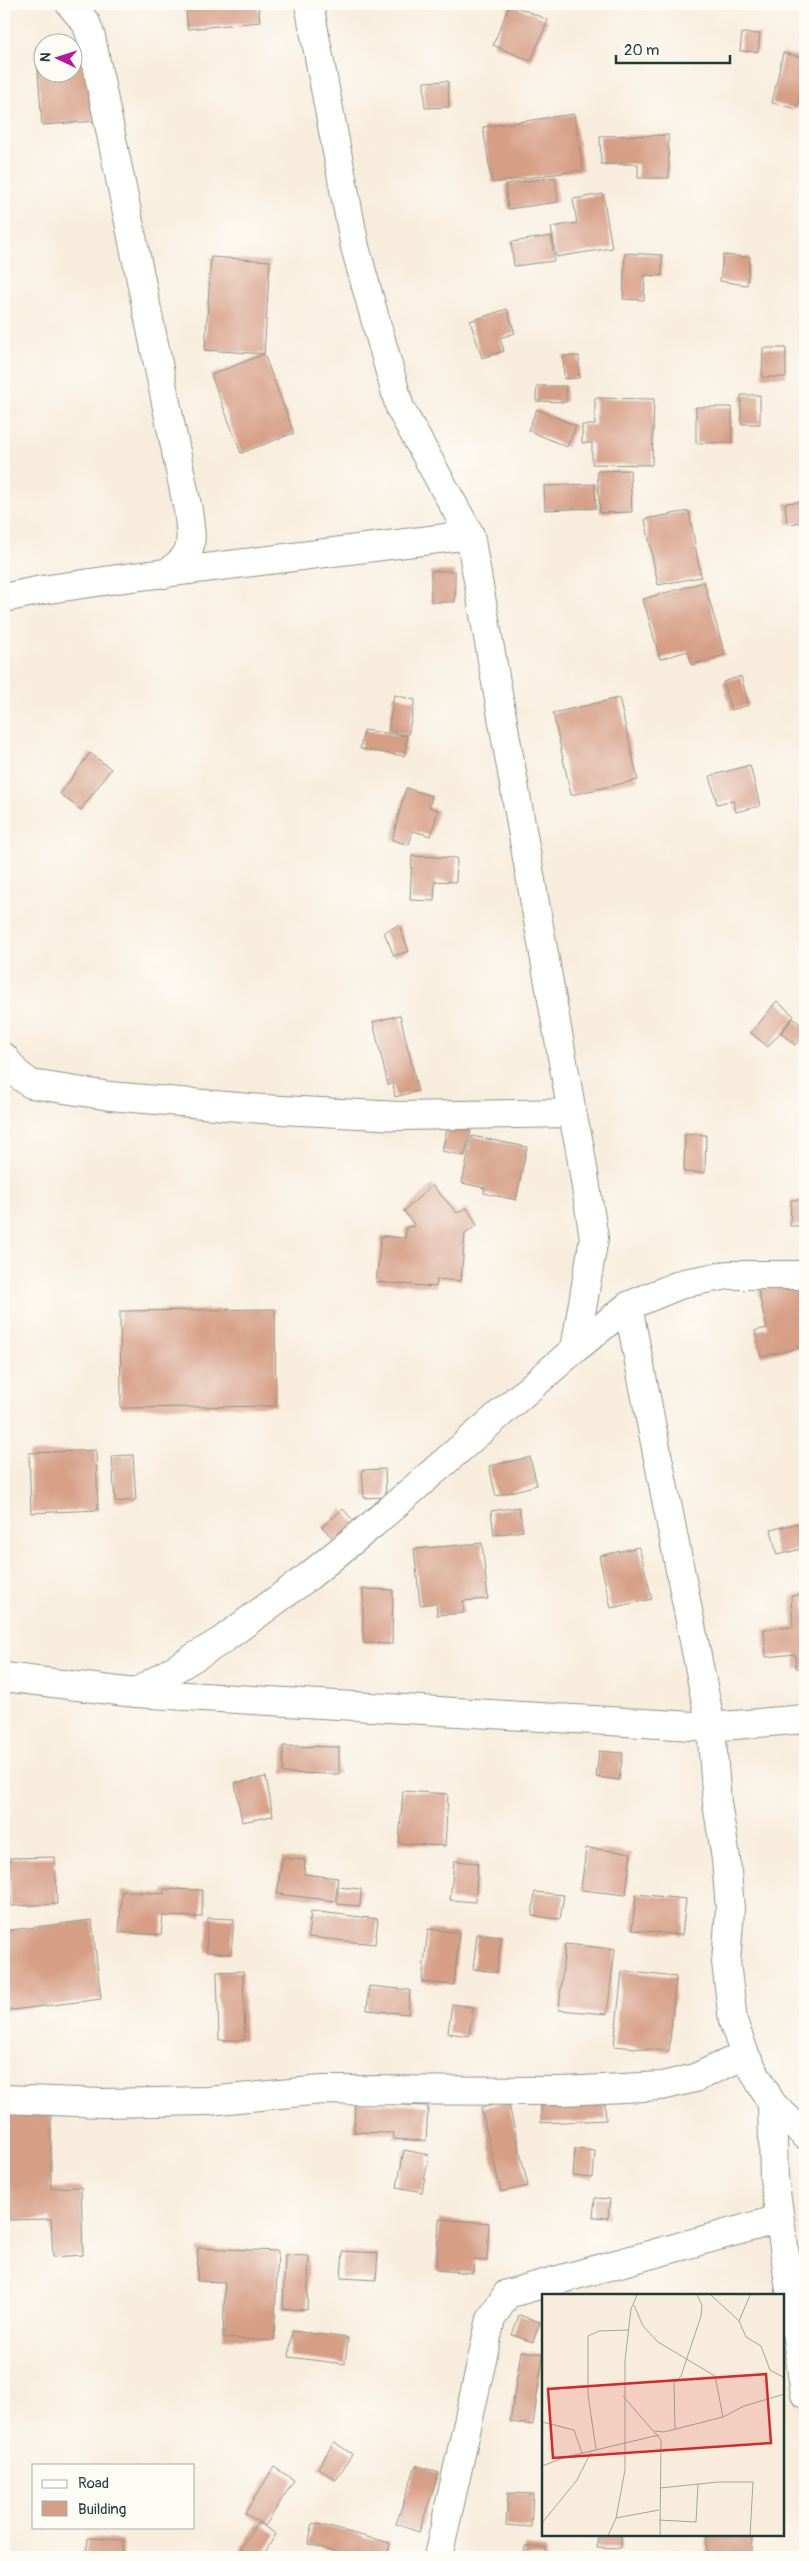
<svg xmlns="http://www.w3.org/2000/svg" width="809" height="2561" viewBox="0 0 809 2561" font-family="Pangolin,sans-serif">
<rect width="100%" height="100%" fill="#fdfcf7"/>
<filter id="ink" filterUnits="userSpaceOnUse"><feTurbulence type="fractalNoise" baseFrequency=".02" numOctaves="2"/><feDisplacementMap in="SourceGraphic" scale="10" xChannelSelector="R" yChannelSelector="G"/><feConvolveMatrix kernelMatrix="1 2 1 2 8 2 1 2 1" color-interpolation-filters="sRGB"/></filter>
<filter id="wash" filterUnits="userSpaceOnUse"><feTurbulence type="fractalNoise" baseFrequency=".0096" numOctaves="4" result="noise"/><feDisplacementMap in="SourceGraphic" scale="20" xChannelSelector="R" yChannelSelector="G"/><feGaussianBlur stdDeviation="1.12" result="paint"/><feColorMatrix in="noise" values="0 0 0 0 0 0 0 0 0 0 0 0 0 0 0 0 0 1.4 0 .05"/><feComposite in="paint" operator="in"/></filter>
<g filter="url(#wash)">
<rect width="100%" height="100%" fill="#f8eddd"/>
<g id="blocks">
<!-- building -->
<path fill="#d69e85" d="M185,4H258L260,22L188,29Z
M510,4L548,20L531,61L493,45Z
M742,33L760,34L758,52L740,51Z
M91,43L97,121L42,125L36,47H42V72H72V45Z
M783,53L805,58V70L797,109L772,103Z
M448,81L449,107L425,108L424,82Z
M574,114L583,170L492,183L483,127Z
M668,135L669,178H638V164H601L600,136Z
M555,177L558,202L508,209L505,184Z
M603,194L612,248L556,257L551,227L577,223L573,199Z
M551,236L554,261L514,266L511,242Z
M625,253L662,255V276L645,275L644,300L623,299Z
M723,255L750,257L747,285L720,281Z
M211,257L270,261L264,354L205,350Z
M507,309L515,333L500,338L504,351L482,358L470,321Z
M763,348H786V377H762Z
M264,354L294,433L241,453L211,375Z
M563,356H579V378L564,379Z
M537,386H566V402L536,401Z
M741,395H760V424H741Z
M595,398L654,399L652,465L592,464V443H582V425H595Z
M696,407H732V443H696Z
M537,409L576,426L567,447L528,430Z
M630,470L632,512L600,513L597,471Z
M595,484L596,508L545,510L544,486Z
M805,501V522L787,524L785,503Z
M689,511L701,577L658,585L645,519Z
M431,571H455V602H431Z
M704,582L725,655L692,665L688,651L660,659L643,599Z
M741,676L749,705L731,710L723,682Z
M394,695L415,700L408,735L388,731Z
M619,698L638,780L571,795L553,713Z
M364,730L407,736L404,756L360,749Z
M90,753L111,769L81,810L60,794Z
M750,765L760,806L736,812L733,800L717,804L710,776Z
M406,788L432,796L429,807L438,810L431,836L413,831L409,845L392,840Z
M412,856L457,858L456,882L435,881L434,901L410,900Z
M399,925L409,951L394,956L384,932Z
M777,1001L794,1016L768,1047L751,1033Z
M400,1015L418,1091L395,1097L393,1083L388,1085L373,1022Z
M793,1018L805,1028V1034L795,1045L781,1033Z
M448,1125L471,1131L465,1156L442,1151Z
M685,1134L706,1135L705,1173L684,1172Z
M472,1136L527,1147L516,1200L484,1193L485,1188L462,1183Z
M432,1185L457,1213L467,1208L477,1225L465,1234L461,1281L437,1279L436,1287L376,1282L381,1236L405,1238L406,1227L415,1226L404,1211Z
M791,1200H805V1226H790Z
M805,1279V1346L761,1357L755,1331L767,1328L758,1290Z
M275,1309L276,1406L121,1408L120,1311Z
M96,1450L98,1510L31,1513L29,1453Z
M133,1455L136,1500L115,1502L112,1456Z
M530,1457L537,1485L496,1496L489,1466Z
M385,1469L386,1497L364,1498L362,1470Z
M519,1507L523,1531L494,1535L491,1511Z
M343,1509L357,1525L337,1543L322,1527Z
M805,1521V1548L777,1555L771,1530Z
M482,1543L488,1599L463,1601L464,1613L437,1615L436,1603L420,1605L414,1549Z
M639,1547L652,1599L611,1608L599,1556Z
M363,1589L393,1590L392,1644L363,1643Z
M805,1594V1668H796L795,1654L766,1657L764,1629L793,1627L791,1596Z
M283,1746L339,1747V1774L283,1773Z
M599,1751L623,1753L619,1780L596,1777Z
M266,1777L273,1816L242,1822L235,1783Z
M403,1791L448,1794L445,1846L399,1843Z
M586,1848L631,1853L626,1895L581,1890Z
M55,1857L57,1904L11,1906L9,1858Z
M282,1858L305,1860L304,1874L338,1878L335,1901L277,1894Z
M454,1861L478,1863L475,1902L450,1900Z
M338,1887L361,1889L360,1906L337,1904Z
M164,1889L202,1890V1917L163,1916L161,1935L119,1932L122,1891L164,1894Z
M535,1892L564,1895L560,1919L532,1916Z
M636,1894L686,1899L682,1935L632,1930Z
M311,1911L378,1919L375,1944L308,1937Z
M208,1918L234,1919L231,1954L206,1952Z
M92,1920L101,1999L4,2011V1931Z
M428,1929L459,1933L454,1985L422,1982Z
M477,1934L501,1937L497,1972L473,1969Z
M565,1944L615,1949L607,2014L559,2010Z
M243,1971L245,2040H219L217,1972Z
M622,1971L676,1977L669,2051L614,2046Z
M369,1986L410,1990L408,2014L367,2010Z
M452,2004L473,2007L469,2036L448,2033Z
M604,2093L606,2120L541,2123V2094Z
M508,2101L528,2186L501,2192L481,2108Z
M355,2103L428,2106L426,2141L393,2139L394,2133L354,2132Z
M4,2113H51V2188L81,2187L83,2255L53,2257L51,2219L4,2220Z
M575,2149L595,2151L593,2178L573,2176Z
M404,2150L429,2155L422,2192L397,2187Z
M595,2198L610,2199L608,2218L593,2217Z
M439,2219L489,2223L487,2261L474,2260L473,2273L436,2270Z
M198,2248L278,2251L274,2341L223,2338L225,2282L197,2281Z
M343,2251L378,2253L376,2280L341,2278Z
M285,2255L309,2256L307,2310L283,2309Z
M519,2315L540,2322L533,2342L512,2335Z
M292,2331L348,2338L345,2364L289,2357Z
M521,2351L543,2354L533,2425L510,2422Z
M334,2442L352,2454L336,2480L318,2468Z
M416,2465L439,2473L419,2532L396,2524Z
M274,2467L294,2480L265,2526L245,2513Z
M508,2493L533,2494L531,2527L506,2525Z
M257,2522L276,2534L262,2557H254L241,2549Z
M313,2523L390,2543L387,2557H357L308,2544Z
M598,2535H621V2548L597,2547Z
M707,2535H752V2557H706Z
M88,2538L123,2540L122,2557H86Z
M525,2546L546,2548V2557H524Z"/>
</g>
</g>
<g filter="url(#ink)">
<use href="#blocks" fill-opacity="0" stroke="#8c9588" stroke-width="1"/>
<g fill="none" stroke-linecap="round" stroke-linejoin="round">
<!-- minor casing -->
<g stroke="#8c9588" stroke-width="30">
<path id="minor" d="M70,4L86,23L91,37L188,510C192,544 196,554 165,574
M309,4L355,247L400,408L470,535L572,1113L579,1143L594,1238L575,1349
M4,598L42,590L125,578L470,535
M4,1057L16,1073L31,1084L110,1096L262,1109L399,1116L572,1113
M628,1306L711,1727L717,1803L726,1859L730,1909L726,1962L733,2021L745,2055L772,2104L774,2178L805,2394
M4,1677L135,1693L711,1727L805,1719
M135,1693L221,1641L309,1576L373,1524L575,1349L628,1306L684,1283L728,1275H805
M4,2099L102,2103L208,2101L322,2090L563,2091L662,2086L695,2078L745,2055
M772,2104L805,2135
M438,2557L491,2319L507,2294L780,2219"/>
</g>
<!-- minor -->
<use href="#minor" stroke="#fff" stroke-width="28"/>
</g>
</g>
<!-- overview -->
<g transform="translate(542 2294)">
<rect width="242" height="242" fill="#f8eddd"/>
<path fill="none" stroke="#a1a799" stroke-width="1" d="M169,1L197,27L204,43L219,52L228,76L243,84M92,11L101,32L116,48L173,82L181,123M197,27L208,1M81,102L119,146L118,242M0,128L32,136L40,159M133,135L132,89L139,82L159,22L160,11L155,1M113,137L122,138L181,123L202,112L243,100M54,155L46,101V42L57,37L86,36M0,172L24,163L117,141M118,194L176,188H211L208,242M74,224L117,216M117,226L154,228L156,190M0,229L35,186L49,158M66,242L74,224L83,176V66L89,15L95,1"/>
<path fill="#d62828" fill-opacity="0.15" stroke="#d62828" stroke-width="2.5" d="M224,80L229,149L11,164L6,95Z"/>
<rect width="242" height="242" fill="none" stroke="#1f3d34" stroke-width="2.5"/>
</g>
<!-- margin -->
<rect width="809" height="2561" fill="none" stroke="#fdfcf7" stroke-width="20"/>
<!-- legend -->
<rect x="32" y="2464" width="162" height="65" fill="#fdfcf7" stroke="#a4b0a9"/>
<rect x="42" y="2480" width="25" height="8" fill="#ffffff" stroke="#a4b0a9"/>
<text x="78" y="2488" font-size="15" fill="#1f3d34">Road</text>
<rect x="42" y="2501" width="25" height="15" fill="#d69e85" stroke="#a4b0a9"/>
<text x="78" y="2514" font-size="15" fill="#1f3d34">Building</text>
<!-- north arrow -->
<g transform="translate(58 58) rotate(274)"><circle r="24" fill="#fdfcf7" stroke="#a4b0a9"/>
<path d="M0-4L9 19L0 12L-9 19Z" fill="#b5179e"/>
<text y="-8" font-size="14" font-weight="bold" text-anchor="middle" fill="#1f3d34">N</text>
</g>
<!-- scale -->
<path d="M616 55v8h114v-8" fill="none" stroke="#1f3d34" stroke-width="2.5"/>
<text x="624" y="55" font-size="15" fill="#1f3d34" stroke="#fdfcf7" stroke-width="4" paint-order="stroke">20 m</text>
</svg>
